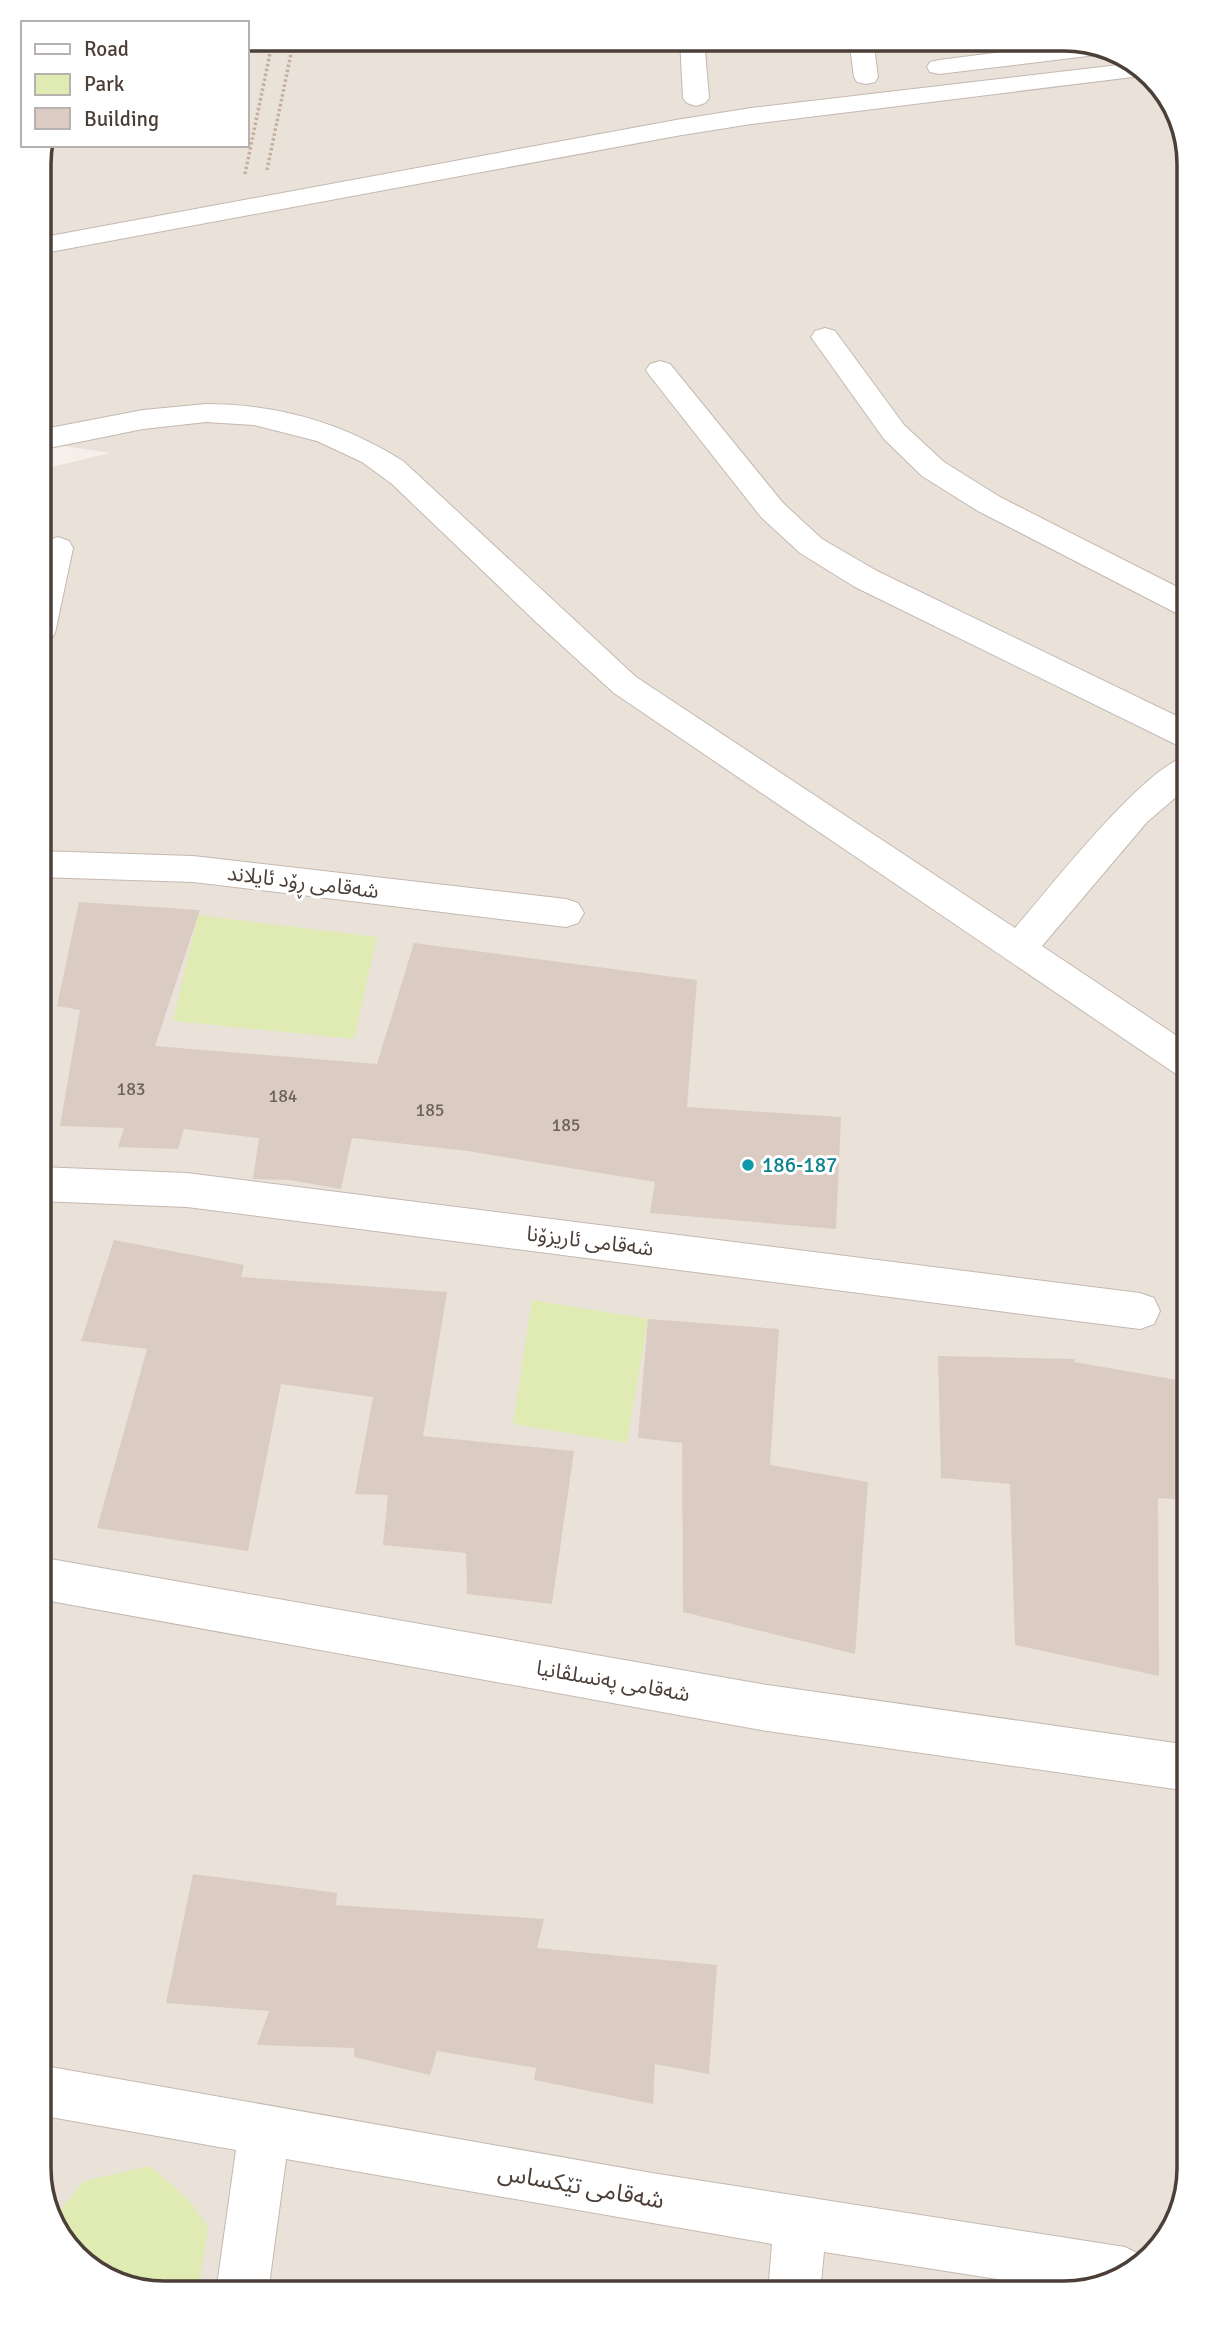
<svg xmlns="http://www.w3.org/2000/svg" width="1228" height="2332" viewBox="0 0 1228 2332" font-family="Signika,'Noto Sans Arabic',sans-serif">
<rect width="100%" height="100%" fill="#f6f0eb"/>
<!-- residential -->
<path fill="#eae1d9" d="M247,39H1073L1140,64L1180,115L1189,163V2169L1169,2238L1113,2284L1065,2293H156L94,2272L48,2217L39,2169V470L110,453L39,442V156L43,145H247Z"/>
<!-- green -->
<path fill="#dfebb3" d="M198,915L377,937L354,1039L173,1021Z
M532,1300L648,1319L627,1443L513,1424Z
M150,2166L189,2200L208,2227L198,2293H156L94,2272L51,2221L84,2181Z"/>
<!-- building -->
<path fill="#dbccc3" d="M79,902L200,910L155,1046L377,1064L414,943L697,980L687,1107L841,1117L836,1229L650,1213L655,1182L468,1151L352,1138L341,1189L290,1180L253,1179L259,1138L184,1129L178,1149L118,1147L124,1128L60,1126L80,1010L57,1006Z
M114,1240L244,1265L241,1277L447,1292L423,1436L574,1451L552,1604L467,1594L466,1553L383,1545L388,1495L355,1494L373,1397L281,1384L248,1551L97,1528L147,1349L81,1341Z
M648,1319L779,1329L770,1465L868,1482L855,1654L683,1612L682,1443L638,1438Z
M938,1356L1075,1359L1074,1362L1189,1382V1500L1158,1498L1159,1676L1015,1645L1010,1484L941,1478Z
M193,1874L337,1893L336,1905L544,1919L537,1948L717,1965L709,2074L655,2064L653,2104L534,2080L536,2068L437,2051L430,2075L354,2057V2048L257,2045L269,2011L166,2003Z"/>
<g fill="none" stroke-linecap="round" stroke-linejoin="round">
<!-- minor casing -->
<g stroke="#c5b8b0" stroke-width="2">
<path id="minor" d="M680,39H704L709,98L705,103L696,106L687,103L683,98Z
M849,39H873L878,77L875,82L866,84L857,82L854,77Z
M1082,42L1106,51L1096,55L939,74L930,72L927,67L930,62L939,60Z
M1136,63L1149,75L751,124L676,136L39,254V238L676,120L751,108Z
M825,328L835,331L904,425L944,462L1000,497L1189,593V617L1178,614L978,511L922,476L884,439L811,337L815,331Z
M660,361L670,364L783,503L822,539L877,571L1189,722V748L1177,745L855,587L800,553L761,517L650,376L646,370L650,364Z
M206,404C277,404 343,423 403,461L636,677L1015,928C1049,889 1144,766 1189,755V786L1147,822L1042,946L1189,1044V1078L1176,1074L614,693L537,623L392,484L362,462L317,441L254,425L206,422L143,429L39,450V430L143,410Z
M58,537L69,541L73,548L55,633L50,641L39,644V565L47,541Z
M39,851L193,856L566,899L578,903L584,913L578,923L566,927L193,882L39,877Z
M39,1167L187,1173L1140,1293L1154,1298L1160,1311L1154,1324L1140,1329L187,1207L39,1201Z
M39,1557L761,1684L1189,1745V1791L761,1730L39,1599Z
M39,2065L652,2173L1125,2247L1145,2257L1113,2284L1075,2291L824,2252L820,2293H768L772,2244L286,2159L268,2293H216L236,2150L39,2115Z"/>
</g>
<!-- path -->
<path stroke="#c4ae9d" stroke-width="3.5" stroke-dasharray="2.5 2.5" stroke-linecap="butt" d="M267,170L294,39
M245,174L273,39"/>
<!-- minor -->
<use href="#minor" fill="#fff" fill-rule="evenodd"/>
</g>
<!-- markers -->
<circle fill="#0f9aa8" stroke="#fff" stroke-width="2.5" cx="748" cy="1165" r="7"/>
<g text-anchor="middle" stroke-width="6" stroke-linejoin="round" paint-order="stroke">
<!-- number labels -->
<g font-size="18" fill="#6f625b">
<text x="131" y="1095">183</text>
<text x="283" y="1102">184</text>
<text x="430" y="1116">185</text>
<text x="566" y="1131">185</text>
</g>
<!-- street labels -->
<g font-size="21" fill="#4b3f38" stroke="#fff">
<text transform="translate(303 882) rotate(7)" y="7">شەقامی ڕۆد ئایلاند</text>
<text transform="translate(590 1241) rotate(7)" y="7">شەقامی ئاریزۆنا</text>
<text transform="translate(613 1681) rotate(10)" y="7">شەقامی پەنسلڤانیا</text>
</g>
<!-- culture labels -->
<g font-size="21" fill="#0d838f" stroke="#fff" text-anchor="start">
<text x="762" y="1172">186-187</text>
</g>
<!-- near-street labels -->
<g font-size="24" fill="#4b3f38" stroke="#fff">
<text transform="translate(581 2186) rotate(10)" y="8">شەقامی تێکساس</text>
</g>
</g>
<!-- crop -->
<path d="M0 0H1228V2332H0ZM164 51H1064A113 113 0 0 1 1177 164V2168A113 113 0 0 1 1064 2281H164A113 113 0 0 1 51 2168V164A113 113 0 0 1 164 51Z" fill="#fff" fill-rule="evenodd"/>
<path fill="none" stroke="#4b3f38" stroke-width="3.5" d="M164 51H1064A113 113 0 0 1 1177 164V2168A113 113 0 0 1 1064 2281H164A113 113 0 0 1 51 2168V164A113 113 0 0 1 164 51Z"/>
<!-- legend -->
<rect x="21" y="21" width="228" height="126" fill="#ffffff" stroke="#b7b2af" stroke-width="2"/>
<rect x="35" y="44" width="35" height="10" fill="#ffffff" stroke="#b7b2af" stroke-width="2"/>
<text x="84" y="56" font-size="21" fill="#4b3f38">Road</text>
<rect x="35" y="74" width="35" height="21" fill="#dfebb3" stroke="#b7b2af" stroke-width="2"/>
<text x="84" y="91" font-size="21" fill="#4b3f38">Park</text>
<rect x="35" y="108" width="35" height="21" fill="#dbccc3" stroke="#b7b2af" stroke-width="2"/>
<text x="84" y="126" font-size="21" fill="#4b3f38">Building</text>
</svg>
